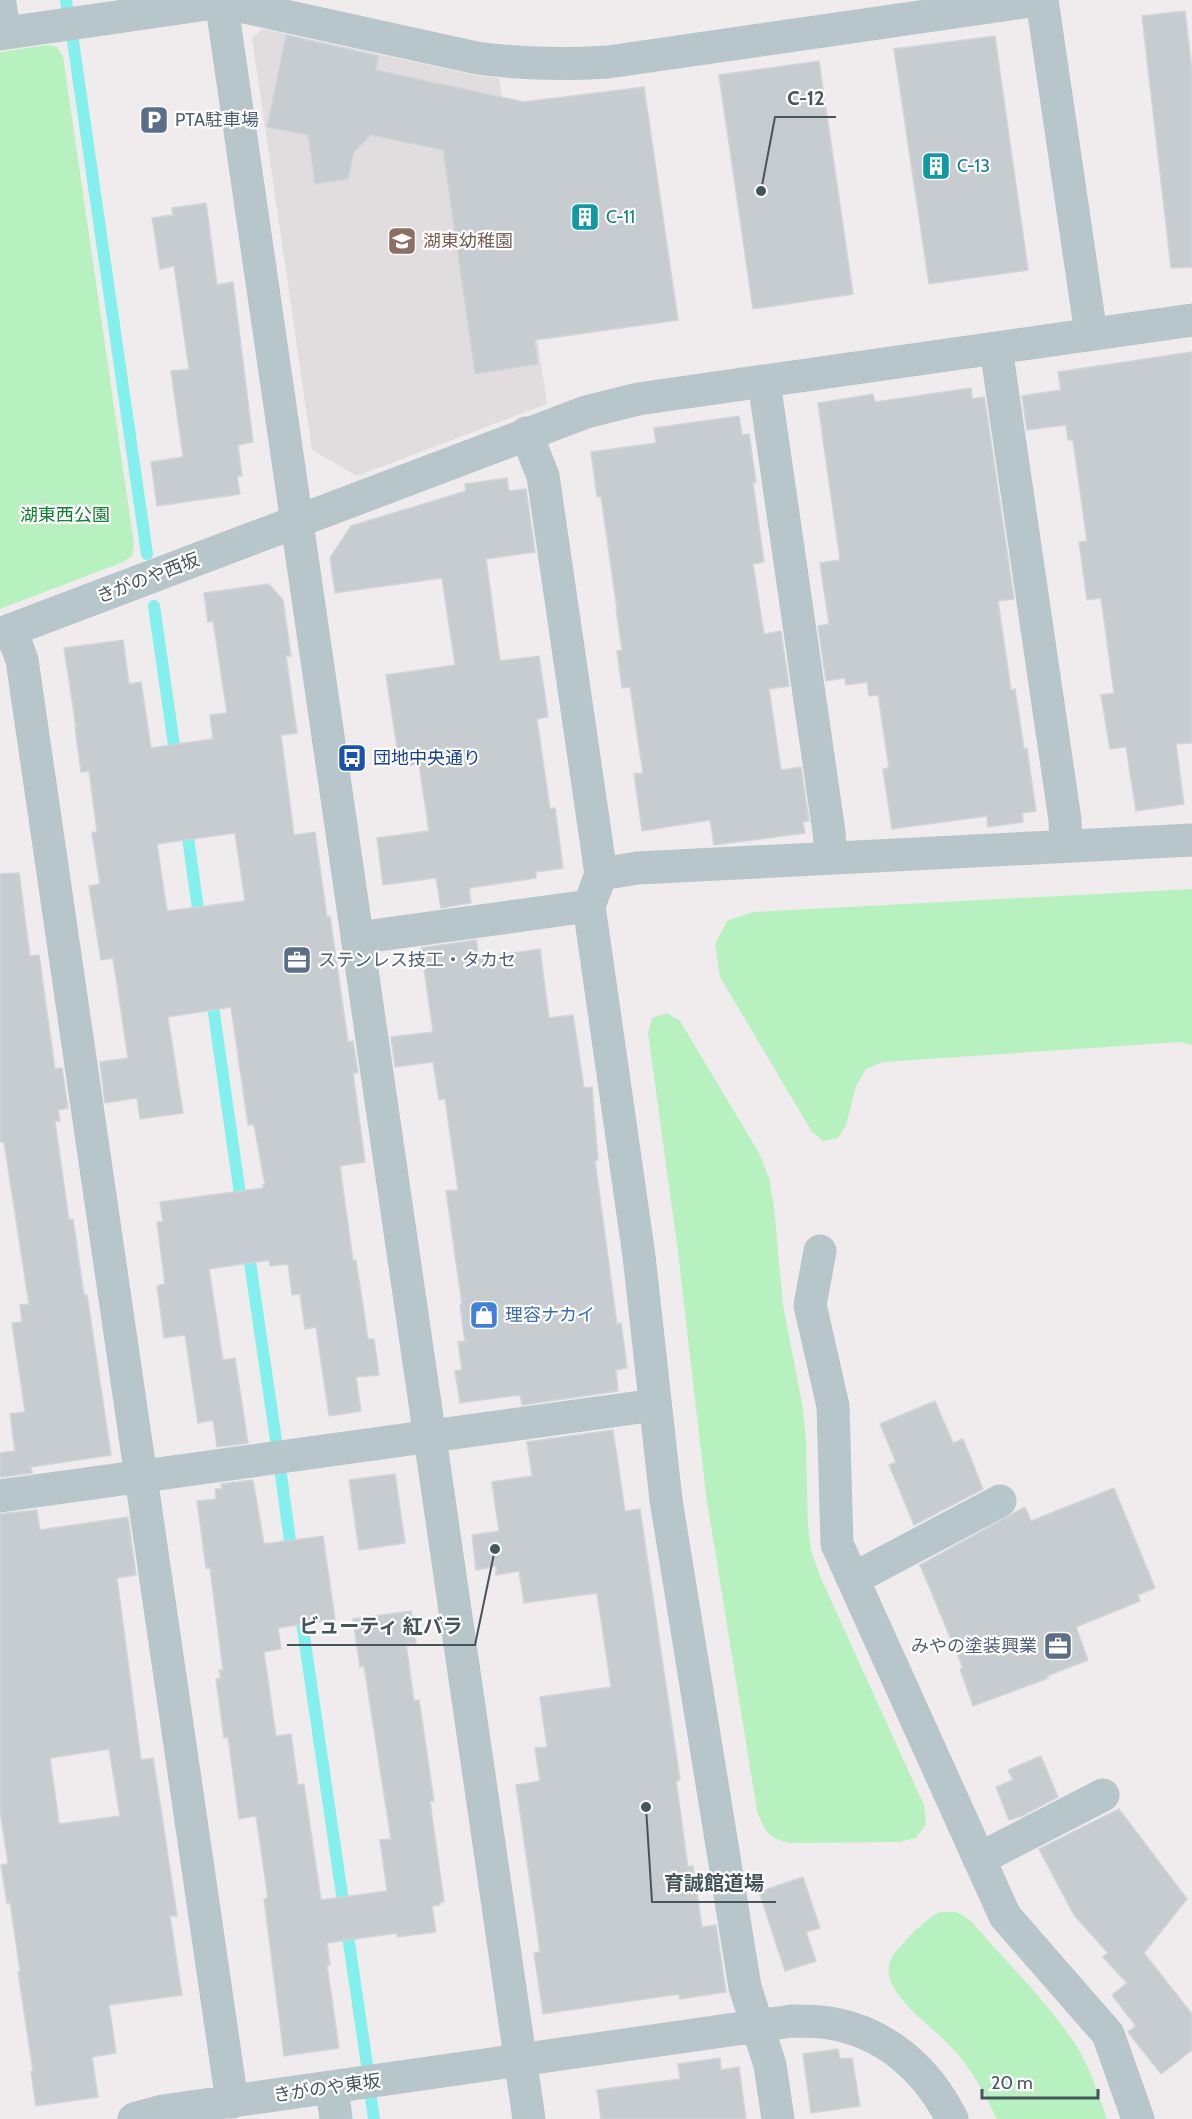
<svg xmlns="http://www.w3.org/2000/svg" width="1192" height="2119" viewBox="0 0 1192 2119" font-family="Cabin,'Noto Sans JP',sans-serif">
<rect width="100%" height="100%" fill="#f0eced"/>
<!-- education -->
<path fill="#e1dddf" d="M263,29L474,75L499,78L547,404L357,476L312,450L252,38Z"/>
<!-- green -->
<path fill="#b7f1c0" d="M47,45L57,47L63,56L134,544L132,556L123,562L0,609V52Z
M1192,889V1045L1181,1042L883,1062L866,1069L856,1086L846,1125L838,1138L823,1141L812,1132L720,977L715,944L727,921L753,912Z
M667,1013L680,1021L759,1153L769,1178L774,1206L783,1305L803,1409L806,1439L808,1526L811,1550L820,1576L924,1805L926,1824L916,1838L899,1842L790,1843C768,1838 765,1832 757,1811L706,1495L678,1252L648,1033L652,1018Z
M939,1912H957L971,1921C1006,1962 1051,2005 1079,2050C1091,2071 1099,2096 1107,2119H997C984,2093 971,2067 950,2046C932,2026 883,1994 889,1965C890,1957 899,1948 904,1942C915,1930 925,1921 939,1912Z"/>
<g fill="none" stroke-linecap="round" stroke-linejoin="round">
<!-- stream -->
<path stroke="#82f0ed" stroke-width="12" d="M66,0L67,7
M73,41L147,554
M154,606L176,759
M186,824L200,923
M211,993L242,1208
M248,1249L276,1440
M281,1475L292,1556
M300,1609L367,2065
M371,2099L374,2119"/>
</g>
<!-- building -->
<path fill="#c6ccd0" stroke="#d0d5d9" stroke-width="1.5" fill-rule="evenodd" d="M1185,11L1192,71V267L1171,268L1142,16Z
M286,35L379,56L376,70L524,102L644,87L678,320L535,340L538,364L475,374L443,150L371,135L354,152L348,179L315,184L308,135L267,127Z
M995,36L1028,270L929,284L894,49Z
M819,61L853,294L753,309L719,75Z
M206,203L217,285L233,282L253,442L238,445L242,476H237L240,494L157,506L151,462L183,457L171,371L189,369L174,266L160,269L152,218L173,215L172,208Z
M1192,352V743L1176,744L1184,804L1136,811L1126,747L1110,749L1101,695L1114,693L1101,598L1087,600L1079,542L1087,541L1073,440H1068L1066,425L1027,430L1022,396L1061,390L1058,372Z
M971,388L972,399L984,397L985,401L1014,599L998,601L1011,690L1015,689L1024,749L1027,748L1036,811L1022,813L1023,822L988,827L987,816L892,829L883,769L889,768L878,695L869,696L867,682L846,685L845,678L826,681L818,626L829,624L820,563L840,560L818,403L873,394L875,402Z
M739,416L742,435L749,434L756,482L753,483L764,562L753,564L764,634L781,631L789,686L769,689L781,770L801,767L809,821L803,822L805,833L714,845L710,820L642,831L634,774L643,773L630,687L622,688L617,651L622,650L616,609H617L601,496L597,497L591,452L656,443L654,428Z
M507,478L509,491L526,489L535,552L486,559L500,661L539,656L548,717L537,719L550,809L555,808L563,868L536,872V878L469,888L471,903L441,908L436,878L383,885L377,838L429,831L419,764L400,767L386,675L455,665L442,578L335,593L330,558L351,526L466,491L465,484Z
M269,584L283,600L291,656H286L297,733L281,735L294,835L315,832L327,917L330,916L348,1042L353,1041L358,1073H353L365,1162L340,1166L353,1261L356,1260L368,1339H374L379,1375L356,1377L361,1411L329,1416L316,1327L305,1329L300,1294L292,1295L288,1264L270,1266L269,1260L209,1269L223,1360L235,1358L248,1443L217,1447L213,1420L198,1423L185,1335L164,1338L157,1286L165,1284L157,1222H163L160,1202L263,1188V1185H265L254,1125H248L231,1007L168,1017L183,1113L140,1119L137,1098L105,1103L100,1062L128,1058L113,958L101,960L89,886L100,884L92,833L97,832L89,771L81,772L75,727H76L64,648L123,640L129,684L141,682L151,748L213,739L210,715L227,713L213,621L208,622L204,593ZM235,833L245,901L167,911L157,844Z
M19,873L30,956L39,955L55,1069L62,1068L68,1108L58,1110L60,1121H55L69,1220L73,1219L84,1295H87L111,1455L31,1467L32,1473L0,1477V1453L15,1451L10,1414L25,1412L12,1323L22,1322L20,1305L29,1304L4,1142H0V874Z
M476,940L479,958L540,949L549,1018L573,1015L584,1088L592,1087L598,1160L595,1161L617,1324L621,1323L627,1368L616,1370L618,1391L522,1405L520,1395L460,1403L455,1371L462,1370L458,1342L465,1341L460,1305L462,1304L446,1191L458,1190L445,1099L439,1100L433,1062L395,1067L391,1037L433,1032L421,948Z
M935,1401L953,1443L963,1439L983,1489L914,1525L889,1465L896,1462L880,1424Z
M613,1430L625,1511L640,1509L680,1780L676,1781L688,1867L693,1866L702,1927L716,1925L726,1992L680,1999L679,1994L543,2014L534,1953L540,1952L516,1785L540,1781L535,1748L547,1747L540,1697L611,1687L597,1593L524,1603L519,1571L496,1575V1566L476,1570L472,1535L499,1531L492,1482L532,1476L527,1442Z
M395,1474L405,1543L359,1550L349,1480Z
M253,1480L264,1544L323,1536L335,1619L278,1628L281,1649L264,1652L276,1736L291,1734L298,1785L304,1784L321,1900L387,1891L380,1840L391,1839L364,1666L360,1667L353,1619L411,1611L416,1643L406,1644L414,1701L419,1700L434,1801H430L444,1902H440V1905L432,1906L436,1932L397,1937V1933L327,1943L330,1965H327L339,2048L284,2056L264,1899L268,1898L256,1816L239,1819L228,1737L224,1738L216,1679L221,1678L219,1670H223L210,1568H206L197,1501L216,1499L215,1489H222L221,1484Z
M1114,1488L1155,1588L1138,1595L1140,1601L1076,1627L1088,1660L1047,1676L1048,1678L973,1706L960,1669L963,1668L920,1565L1025,1507L1031,1521Z
M37,1510L40,1530L128,1517L136,1575L117,1578L141,1760L153,1758L164,1829L177,1916H170L182,1995L109,2005L116,2053L92,2057L98,2097L36,2106L31,2072L33,2071L18,1972L20,1971L10,1902L7,1903L1,1865L8,1864L0,1810V1514ZM109,1749L120,1816L59,1824L50,1758Z
M1041,1756L1058,1797L1022,1816L1009,1820L996,1787L1013,1780L1008,1770Z
M1119,1809L1187,1899L1144,1953L1192,2014V2050L1161,2074L1128,2032L1136,2026L1112,1995L1127,1983L1103,1957L1108,1953L1074,1915L1039,1849Z
M803,1877L820,1928L806,1932L816,1961L785,1971L759,1892Z
M838,2049L840,2059L852,2058L860,2106L811,2113L803,2054Z
M720,2058L721,2070L739,2067L746,2119H601L597,2090L680,2079L678,2064Z"/>
<g fill="none" stroke-linecap="round" stroke-linejoin="round">
<!-- minor -->
<path stroke="#b7c6cb" stroke-width="33" d="M221,0L529,2119
M1042,0L1091,334
M0,3L4,33
M0,34L221,2L477,58C521,64 563,65 608,62L1037,0
M996,348L1065,820L1066,846
M764,382L829,832L831,858
M526,433L543,476L601,874L589,906L639,1256L666,1500L745,1987L770,2065L778,2119
M11,630L22,660L232,2102
M0,634L586,412L638,399L1192,320
M601,874L638,868L1192,840
M357,938L589,906
M820,1251L810,1305L833,1406L837,1544L1005,1916L1108,2034L1138,2119
M0,1496L655,1405
M853,1579L1000,1501
M979,1859L1103,1795
M332,2087L336,2119
M134,2119L163,2111L792,2021C804,2021 817,2021 829,2023C885,2032 927,2069 952,2119"/>
</g>
<!-- icons -->
<defs>
<g id="parking-square" transform="scale(1.5)"><rect x="-9" y="-9" width="18" height="18" rx="4" fill="#5c6f8a" stroke="#fff"/><path d="M-3.5-5.5H1a3.5 3.5 0 0 1 0 7H-1V5.5H-3.5ZM-1-3.4V-.6H.8a1.4 1.4 0 0 0 0-2.8Z" fill="#fff"/></g>
<g id="building-square" transform="scale(1.5)"><rect x="-9" y="-9" width="18" height="18" rx="4" fill="#0f9aa8" stroke="#fff"/><path d="M-4-6H4V6H1V3H-1V6H-4ZM-2.5-4.3h1.7v1.8h-1.7ZM.8-4.3h1.7v1.8H.8ZM-2.5-1h1.7V.8h-1.7ZM.8-1h1.7V.8H.8Z" fill="#fff"/></g>
<g id="school-square" transform="scale(1.5)"><rect x="-9" y="-9" width="18" height="18" rx="4" fill="#8d6e63" stroke="#fff"/><path d="M0-5L7-2L0 1L-7-2ZM-4 1L0 2.5L4 1V4Q0 6-4 4Z" fill="#fff"/></g>
<g id="bus-square" transform="scale(1.5)"><rect x="-9" y="-9" width="18" height="18" rx="4" fill="#1a4fb4" stroke="#fff"/><path d="M-5-6H5V4H4V6H2V4H-2V6H-4V4H-5ZM-3.5-4V0h7V-4ZM-3.5 1.2v1.5H-2V1.2ZM2 1.2v1.5H3.5V1.2Z" fill="#fff"/></g>
<g id="office-square" transform="scale(1.5)"><rect x="-9" y="-9" width="18" height="18" rx="4" fill="#5c6f8a" stroke="#fff"/><path d="M-6-3h4V-5.5h4V-3h4V5H-6ZM-1-4.5V-3h2v-1.5ZM-6 0V1H6V0Z" fill="#fff"/></g>
<g id="shop-square" transform="scale(1.5)"><rect x="-9" y="-9" width="18" height="18" rx="4" fill="#3f7fe0" stroke="#fff"/><path d="M-5-2.5h2.3a2.7 3.5 0 0 1 5.4 0H5L5.5 6h-11ZM-1.5-2.5h3a1.5 2.3 0 0 0-3 0Z" fill="#fff"/></g>
</defs>
<g fill-rule="evenodd">
<use href="#parking-square" x="154" y="120"/>
<use href="#building-square" x="936" y="166"/>
<use href="#building-square" x="585" y="217"/>
<use href="#school-square" x="402" y="241"/>
<use href="#bus-square" x="352" y="758"/>
<use href="#office-square" x="297" y="960"/>
<use href="#shop-square" x="484" y="1315"/>
<use href="#office-square" x="1058" y="1646"/>
</g>
<g text-anchor="middle" stroke-width="4.5" stroke-linejoin="round" paint-order="stroke">
<!-- service labels -->
<g font-size="18" fill="#4e5e75" stroke="#fff" text-anchor="start">
<text x="175" y="126">PTA駐車場</text>
<text x="318" y="966">ステンレス技工・タカセ</text>
<text x="1037" y="1652" text-anchor="end">みやの塗装興業</text>
</g>
<!-- culture labels -->
<g font-size="18" fill="#0d838f" stroke="#fff" text-anchor="start">
<text x="957" y="172">C-13</text>
<text x="606" y="223">C-11</text>
</g>
<!-- education labels -->
<g font-size="18" fill="#785e54" stroke="#fff" text-anchor="start">
<text x="423" y="247">湖東幼稚園</text>
</g>
<!-- park labels -->
<g font-size="18" fill="#11802f" stroke="#fff">
<text x="65" y="521">湖東西公園</text>
</g>
<!-- street labels -->
<g font-size="18" fill="#44565b" stroke="#fff">
<text transform="translate(148 578) rotate(-21)" y="6">きがのや西坂</text>
<text transform="translate(327 2088) rotate(-8)" y="6">きがのや東坂</text>
</g>
<!-- transit labels -->
<g font-size="18" fill="#164399" stroke="#fff" text-anchor="start">
<text x="373" y="764">団地中央通り</text>
</g>
<!-- shop labels -->
<g font-size="18" fill="#366cbe" stroke="#fff" text-anchor="start">
<text x="505" y="1321">理容ナカイ</text>
</g>
</g>
<!-- callouts -->
<path fill="none" stroke="#44565b" stroke-width="2" d="M761 191L775 117H836M495 1549L475 1645H287M646 1807L652 1902H776"/>
<g fill="#44565b" stroke="#fff" stroke-width="2">
<circle cx="761" cy="191" r="6"/>
<circle cx="495" cy="1549" r="6"/>
<circle cx="646" cy="1807" r="6"/>
</g>
<g font-size="20" text-anchor="middle" font-weight="bold" fill="#44565b" stroke="#fff" stroke-width="4.5" stroke-linejoin="round" paint-order="stroke">
<text x="806" y="105">C-12</text>
<text x="381" y="1633">ビューティ 紅バラ</text>
<text x="714" y="1890">育誠館道場</text>
</g>
<!-- scale -->
<path d="M982 2089v9h116v-9" fill="none" stroke="#44565b" stroke-width="3"/>
<text x="991" y="2089" font-size="18" fill="#44565b" stroke="#ffffff" stroke-width="4.5" paint-order="stroke">20 m</text>
</svg>
